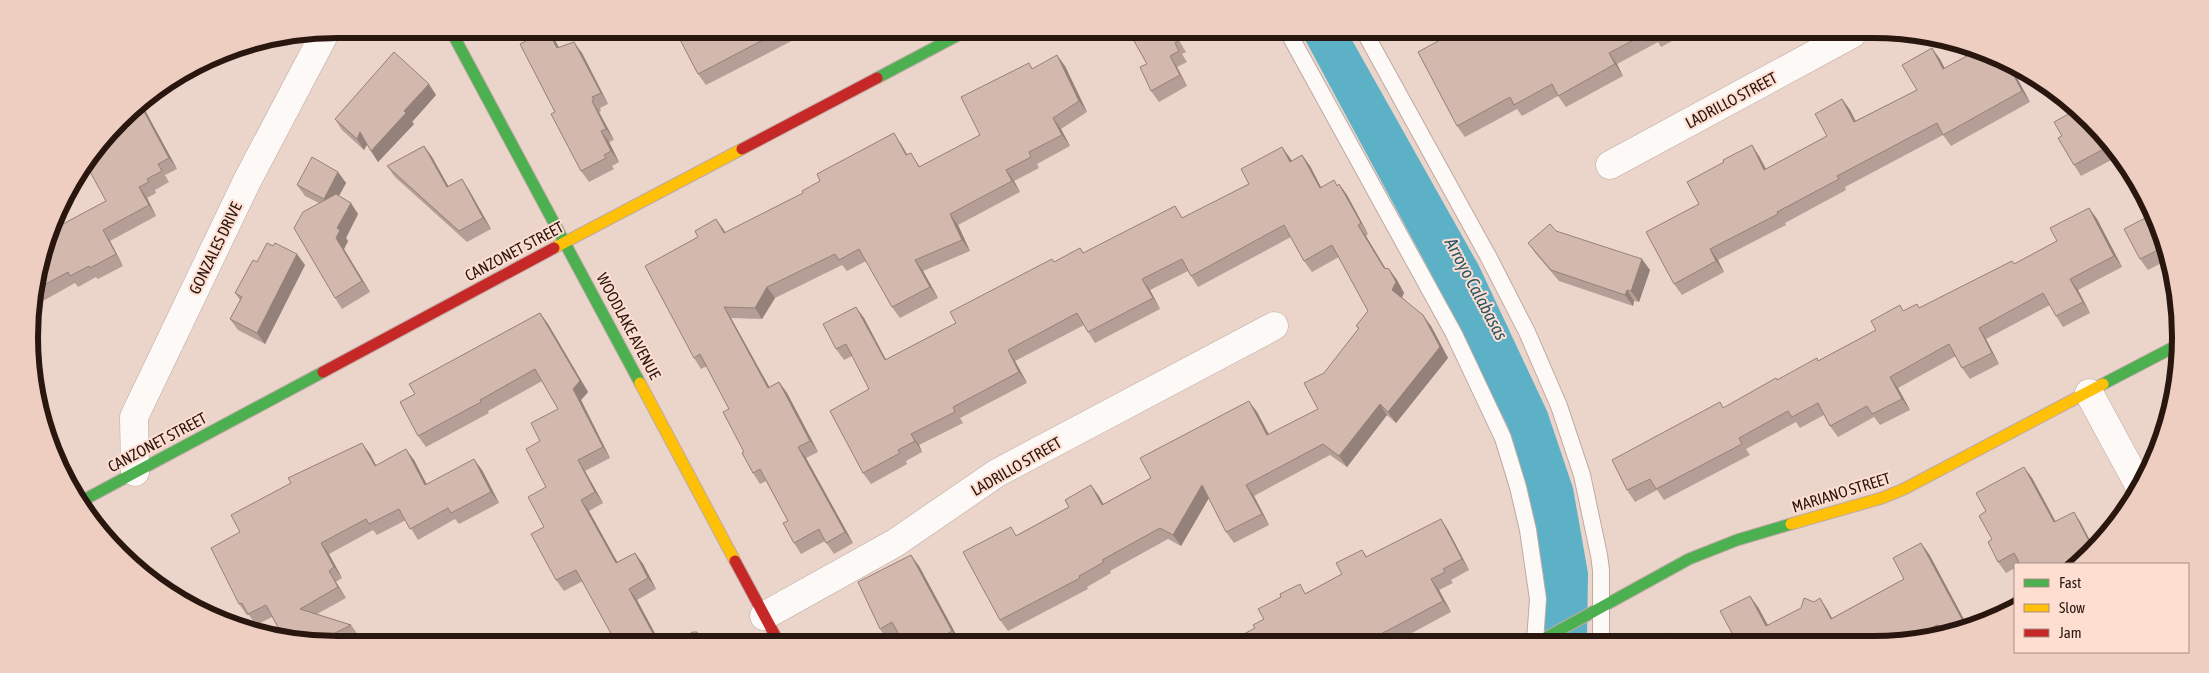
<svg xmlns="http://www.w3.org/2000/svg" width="2209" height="673" viewBox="0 0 2209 673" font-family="'Asap Condensed',sans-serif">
<rect width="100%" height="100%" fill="#ebd4ca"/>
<!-- water -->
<path fill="#5cb1c7" d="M1301,32L1348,33L1479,266L1547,411L1573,488L1588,573L1587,641H1545L1544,578L1529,497L1508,427L1435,281Z"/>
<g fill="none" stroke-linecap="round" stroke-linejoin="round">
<!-- lane casing -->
<g stroke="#beaaa2" stroke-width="18">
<path id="lane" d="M1288,32L1454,334L1503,438L1518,487L1528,530L1538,599L1535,641
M1365,33L1488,256L1527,332L1559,406L1582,475L1599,555L1601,570V641"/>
</g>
<!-- street casing -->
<g stroke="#beaaa2" stroke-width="29">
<path id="street" d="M1610,165L1852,34
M2089,393L2140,487
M135,472L134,417L247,181L326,31
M764,616L895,543L997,473L1274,326"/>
</g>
<!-- fast casing -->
<g stroke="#beaaa2" stroke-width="13">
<path id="fast" d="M450,29L640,383
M877,78L966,31
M2103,384L2174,347
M78,503L323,372
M1540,641L1689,559L1737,540L1791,524"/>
</g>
<!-- slow casing -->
<g stroke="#beaaa2" stroke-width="13">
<path id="slow" d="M554,248L742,149
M640,383L735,561
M1791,524L1882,498L1904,489L2103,384"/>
</g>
<!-- jam casing -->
<g stroke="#beaaa2" stroke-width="13">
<path id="jam" d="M742,149L877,78
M323,372L554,248
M735,561L777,639"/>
</g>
<!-- lane -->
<use href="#lane" stroke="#fcf9f7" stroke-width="16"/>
<!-- street -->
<use href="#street" stroke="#fcf9f7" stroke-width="28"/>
<!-- fast -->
<use href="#fast" stroke="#4caf50" stroke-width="11"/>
<!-- slow -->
<use href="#slow" stroke="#ffc107" stroke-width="11"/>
<!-- jam -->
<use href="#jam" stroke="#c62828" stroke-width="11"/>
</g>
<!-- wall -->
<path fill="#b59e95" d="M675,30L811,31L706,85L698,74Z
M1129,32H1186L1177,37L1186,52L1182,54L1187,62L1177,67L1187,86L1159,102L1151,91L1147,64Z
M1516,33L1685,34L1661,47L1658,42L1617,64L1623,76L1566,107L1558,96L1522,116L1517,109L1465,137L1457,126Z
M555,40L558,47L582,53L608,104L600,108L601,111L599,112L614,140L609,142L619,162L612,166L614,169L589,182L581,171L555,112Z
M1932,48L1944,68L2011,67L2030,102L1951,146L1943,135L1845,187L1846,190L1785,223L1786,225L1718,260L1724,272L1682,295L1674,284L1699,204L1759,156L1766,169L1827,136L1842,99L1850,110L1855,121L1917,90Z
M1065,66L1087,112L1061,129L1070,146L1037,164L1039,168L1014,181L1020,192L958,225L970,251L923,271L938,298L900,318L892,307L866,261L847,271L842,265L775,298L762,319L731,318L769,387L779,382L787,393L818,452L806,458L853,543L834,554L825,541L801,554L794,543L788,521L766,481L760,484L753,473L744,452L729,409L707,366L701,369L694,358L724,230L725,233L901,144L907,155L918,164L920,167L980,135L1033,68Z
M436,95L412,122L414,124L378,162L367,144L364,150L342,130L335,119Z
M140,101L177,169L165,175L169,182L155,190L156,193L147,198L156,216L110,241L123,266L98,279L96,277L78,287L75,283L32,307L31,297L54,223L62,225L106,201L133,105Z
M2074,111L2119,156L2081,176L2074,165L2062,136Z
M424,146L432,157L448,186L469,190L491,229L467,242L395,177L387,166Z
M1282,147L1292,161L1302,155L1310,166L1321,187L1338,185L1339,184L1347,195L1368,234L1366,236L1385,268L1389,269L1397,280L1404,293L1402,297L1431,326L1448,358L1396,423L1387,415L1347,467L1330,455L1254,496L1269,525L1234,543L1226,532L1209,498L1181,546L1168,539L1110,571L1111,573L1087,587L1088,589L1008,631L1000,620L1017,535L1069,507L1091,485L1103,504L1151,478L1257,412L1269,435L1318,409L1324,373L1359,329L1356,326L1368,311L1339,257L1312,272L1304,261L1291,237L1198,287L1188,271L1150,290L1160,309L1095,343L1088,332L1084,325L1015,361L1027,383L960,418L963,423L919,445L922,452L906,461L907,464L871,484L863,473L869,389L852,356L844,360L836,349L864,318L886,360L956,323L1054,262L1080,248L1084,253L1183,218L1249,184Z
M338,172L346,183L339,196L358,214L346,238L348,241L344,249L370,292L342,309L335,298L319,203L305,196L297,185Z
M2089,208L2097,219L2122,267L2078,290L2090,313L2063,327L2056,316L2050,305L1986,339L1999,364L1970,379L1962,368L1956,356L1898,388L1910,410L1880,425L1874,417L1838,437L1830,426L1824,415L1800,428L1796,422L1746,449L1750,455L1664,500L1657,490L1635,502L1627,490L1724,408L1777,380L1818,361L1876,330L1904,311L1919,308L2014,264L2057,241Z
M2149,216L2167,260L2148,270L2140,259Z
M1556,231L1650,270L1639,302L1634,301L1633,306L1559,281L1536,254L1528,243Z
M257,262L305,265L265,344L238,330L230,319L240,300L235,293Z
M540,313L548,324L588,392L581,400L610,458L585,471L603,503L589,511L617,562L635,553L643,564L656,589L637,600L658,639H614L583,581L564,591L556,580L544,527L546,487L540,441L558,409L542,381L488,411L489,413L426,447L418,436L415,394Z
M370,454L376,465L414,460L426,484L482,470L499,503L459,524L455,519L418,540L406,520L377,535L373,530L329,554L342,578L336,582L346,598L317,614L351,625L359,636L355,638H284L272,617L256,625L249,615H247L239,604L240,532Z
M2032,478L2056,522L2081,523L2078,564H2015V568L2006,573L1998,562L1992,539L1986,511Z
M1448,530L1469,570L1451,580L1453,583L1439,590L1451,612L1397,641L1233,640L1255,628L1264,619L1306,593L1342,574L1362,550L1367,557Z
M1929,554L1967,625L1912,642L1721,641L1733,635L1758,607L1768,625L1827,609L1832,618L1904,579Z
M919,566L959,640H902L899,634L887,640L880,629Z"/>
<!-- shaded-wall -->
<path fill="#948179" d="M547,30L555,40L565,59L557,48Z
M574,42L582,53L608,104L601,93Z
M1932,48L1940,59L1951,80L1943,69Z
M1609,53L1617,64L1623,76L1615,64Z
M1057,55L1065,66L1087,112L1079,101Z
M1170,56L1177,67L1187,86L1180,75Z
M2009,66L2011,67L2030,102L2022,91Z
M429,84L436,95L412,122L414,124L378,162L371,151L404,111Z
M1842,99L1850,110L1862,133L1854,122Z
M140,101L177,169L169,158L139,102Z
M592,101L599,112L614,140L606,129Z
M1053,118L1061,129L1070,146L1062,135Z
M601,131L609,142L619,162L611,151Z
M360,132L368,143L364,150L357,139Z
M894,133L901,144L914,166L906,155Z
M1752,145L1759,156L1772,181L1764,170Z
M424,146L432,157L455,198L447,187Z
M1282,147L1290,158L1298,173L1290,162Z
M1302,155L1310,166L1327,199L1320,188Z
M1006,170L1014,181L1020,192L1012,181Z
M338,172L346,183L331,210L324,199Z
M462,179L469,190L491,229L483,218Z
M1339,184L1347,195L1368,234L1361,223Z
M139,187L147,198L156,216L149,205Z
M351,203L358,214L346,238L348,241L344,249L370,292L362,281L336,238L337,228Z
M2089,208L2097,219L2122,267L2114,256Z
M950,214L958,225L970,251L962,240Z
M716,219L724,230L731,244L724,233Z
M1358,225L1366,236L1392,279L1384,268Z
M103,230L110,241L123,266L116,254Z
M1710,249L1718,260L1724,272L1716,261Z
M297,254L305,265L265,344L257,333Z
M1642,259L1650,270L1639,302L1631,291Z
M915,260L923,271L938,298L930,287Z
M1389,269L1397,280L1404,293L1400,301L1392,290Z
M1142,279L1150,290L1160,309L1153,298Z
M2070,279L2078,290L2090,313L2083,302Z
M767,287L775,298L762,319L755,308Z
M1627,290L1634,301L1633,306L1625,295Z
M724,307L731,318L776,399L768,388Z
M856,307L864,318L892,371L885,360Z
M540,313L548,324L588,392L581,400L610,458L603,447L573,389Z
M1423,315L1431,326L1448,358L1396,423L1388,412Z
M1979,328L1986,339L1999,364L1992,353Z
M1008,350L1015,361L1027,383L1019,372Z
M1890,377L1898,388L1910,410L1902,399Z
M779,382L787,393L818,452L810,441Z
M1249,401L1257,412L1275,446L1267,435Z
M1380,404L1387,415L1347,467L1339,456Z
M911,434L919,445L922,452L915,441Z
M362,443L370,454L382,477L375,466Z
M798,447L806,458L853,543L845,532Z
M406,449L414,460L433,496L425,485Z
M474,459L482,470L499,503L491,492Z
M578,460L585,471L603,503L595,492Z
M2024,467L2032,478L2062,534L2054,522Z
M1091,485L1099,496L1110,516L1102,505Z
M1202,485L1210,496L1181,546L1173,535Z
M1246,485L1254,496L1269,525L1262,514Z
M581,500L589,511L624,574L616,563Z
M2074,512L2081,523L2093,546L2092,547Z
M1441,519L1448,530L1469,570L1462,559Z
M321,543L329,554L342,578L334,567Z
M1921,543L1929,554L1967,625H1966L1963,621Z
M635,553L643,564L656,589L648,578Z
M911,555L919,566L959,640L952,631Z
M329,571L336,582L346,598L338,587Z
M1431,579L1439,590L1451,612L1443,601Z
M629,589L637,600L658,639H656Z
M1750,596L1758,607L1774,637L1766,626Z
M1820,598L1827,609L1838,630L1831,619Z"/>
<!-- building -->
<path fill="#d3b8ad" stroke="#948179" d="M547,30L557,48L574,42L601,93L592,97L594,100L592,101L606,129L601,131L611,151L604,155L606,158L581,171L551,114L555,112L520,44Z
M675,30H782L698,74Z
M1129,32H1173L1178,41L1175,43L1179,51L1170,56L1180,75L1151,91L1140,67L1147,64Z
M1453,33H1513L1514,34L1516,33L1645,34L1609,53L1615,64L1558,96L1552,84L1514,105L1510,97L1457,126L1418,52Z
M1932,48L1943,69L1974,52L2009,66L2022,91L1943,135L1937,123L1837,176L1839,179L1777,212L1778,214L1710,249L1716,261L1674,284L1646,232L1699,204L1687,182L1724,162L1723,160L1752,145L1764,170L1827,136L1815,114L1842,99L1854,122L1917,90L1902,65Z
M394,52L429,84L404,111L406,113L371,151L360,132L357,139L335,119Z
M1057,55L1079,101L1053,118L1062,135L1029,152L1031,157L1006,170L1012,181L950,214L962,240L915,260L930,287L892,307L859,249L839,260L835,254L767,287L755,308L724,307L768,388L779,382L810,441L798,447L845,532L826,543L819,529L794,543L783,523L788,521L760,469L753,473L742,453L744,452L723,412L729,409L700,354L694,358L645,266L698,237L695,231L716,219L724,233L803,193L802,191L820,181L817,174L894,133L906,155L911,153L919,167L980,135L961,97L1029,63L1032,69Z
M139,102L169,158L158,164L162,171L147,179L149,182L139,187L149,205L103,230L116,254L90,268L89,266L70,276L68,272L33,291L54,223L59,221L61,225L106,201L87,166L133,105Z
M2074,111L2109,146L2074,165L2058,138L2062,136L2054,122Z
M424,146L447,187L462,179L483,218L459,231L387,166Z
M1282,147L1290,162L1302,155L1320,188L1334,180L1337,186L1339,184L1361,223L1358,225L1384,268L1389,269L1396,282L1392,290L1423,315L1440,347L1388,412L1380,404L1339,456L1323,444L1246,485L1262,514L1226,532L1202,485L1173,535L1160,528L1102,560L1104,562L1079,576L1080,578L1000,620L963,552L1011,527L1016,536L1069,507L1065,500L1091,485L1102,505L1151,478L1140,458L1249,401L1267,435L1318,409L1304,383L1324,373L1359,328L1356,326L1368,311L1332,245L1304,261L1284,225L1191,276L1182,259L1142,279L1153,298L1088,332L1077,313L1008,350L1019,372L953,407L955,412L911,434L915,441L898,450L900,453L863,473L830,411L869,389L846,344L836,349L823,324L856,307L885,360L956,323L950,312L1052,259L1054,262L1080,248L1083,253L1175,206L1182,218L1249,184L1241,169Z
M312,157L338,172L324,199L297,185Z
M336,194L351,203L337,228L340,230L336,238L362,281L335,298L294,228L303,212Z
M2089,208L2114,256L2070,279L2083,302L2056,316L2043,293L1979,328L1992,353L1962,368L1949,344L1890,377L1902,399L1872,414L1867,406L1830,426L1818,403L1792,417L1788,411L1739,438L1742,444L1656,489L1650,479L1627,490L1612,460L1720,402L1723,408L1776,378L1777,380L1817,358L1818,361L1876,330L1871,321L1900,305L1903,311L1917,304L1919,308L2012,261L2014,264L2057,241L2050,228Z
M2149,216L2162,248L2140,259L2124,229Z
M1550,224L1556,231L1642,259L1631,291L1627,290L1625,295L1551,270L1528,243Z
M267,243L273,246L275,243L297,254L257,333L230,319L242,297L235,293L253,260L257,262Z
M540,313L580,381L573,389L603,447L578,460L595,492L581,500L616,563L635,553L648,578L629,589L656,639H614L576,570L556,580L531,534L544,527L528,497L546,487L526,449L540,441L531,423L558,409L535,369L480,400L481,402L418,436L400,402L415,394L409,384Z
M362,443L375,466L406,449L425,485L474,459L491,492L451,513L448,508L410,529L399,509L369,524L366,519L321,543L334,567L329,571L338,587L300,609L351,625L325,638H284L266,605L248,614L242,603L239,604L211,548L240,532L231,515L291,483L288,478Z
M2024,467L2054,522L2074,512L2092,547L2078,564H2020L2014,553L1998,562L1988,542L1992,539L1979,516L1986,511L1976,493Z
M1441,519L1462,559L1443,569L1445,572L1431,579L1443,601L1379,635L1382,641L1343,640L1340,635L1330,640H1233L1255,628L1253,625L1264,619L1258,609L1281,597L1280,594L1300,584L1305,594L1342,574L1336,563L1362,550L1366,557Z
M1921,543L1963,621L1948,629L1937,625L1905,642L1721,641L1733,635L1720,611L1750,596L1766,626L1801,608L1804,598L1814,602L1820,598L1831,619L1904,579L1893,558Z
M911,555L952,631L940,638L941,640H902L892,622L880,629L858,582Z
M693,632H697L702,639H679Z
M1671,633L1675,641H1655Z
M1156,637L1157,640H1150Z"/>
<g text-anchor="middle" stroke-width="4" stroke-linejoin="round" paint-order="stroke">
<!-- street labels -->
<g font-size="16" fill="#29160f" stroke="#feded1">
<text transform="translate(1731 100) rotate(-28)" y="6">LADRILLO STREET</text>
<text transform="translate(215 248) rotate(-64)" y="6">GONZALES DRIVE</text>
<text transform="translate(514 251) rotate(-28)" y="6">CANZONET STREET</text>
<text transform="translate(629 326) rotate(62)" y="6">WOODLAKE AVENUE</text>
<text transform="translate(157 442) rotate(-28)" y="6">CANZONET STREET</text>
<text transform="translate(1016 466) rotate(-30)" y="6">LADRILLO STREET</text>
<text transform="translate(1841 492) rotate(-17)" y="6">MARIANO STREET</text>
</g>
<!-- water labels -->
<g font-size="18" font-style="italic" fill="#275868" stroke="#feded1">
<text transform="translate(1476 289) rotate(62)" y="6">Arroyo Calabasas</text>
</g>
</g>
<!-- crop -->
<path d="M0 0H2209V673H0ZM337 38H1873A299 299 0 0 1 2172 337V337A299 299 0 0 1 1873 636H337A299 299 0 0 1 38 337V337A299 299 0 0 1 337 38Z" fill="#edcec1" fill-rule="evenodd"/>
<path fill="none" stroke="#29160f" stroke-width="6" d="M337 38H1873A299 299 0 0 1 2172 337V337A299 299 0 0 1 1873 636H337A299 299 0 0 1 38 337V337A299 299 0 0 1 337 38Z"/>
<!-- legend -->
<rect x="2014" y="563" width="175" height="90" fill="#feded1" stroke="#a98e83"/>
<rect x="2024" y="579" width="25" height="8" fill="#4caf50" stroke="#a98e83"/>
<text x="2059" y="588" font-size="15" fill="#29160f">Fast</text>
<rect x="2024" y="604" width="25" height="8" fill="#ffc107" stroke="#a98e83"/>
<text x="2059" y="613" font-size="15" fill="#29160f">Slow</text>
<rect x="2024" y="629" width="25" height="8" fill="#c62828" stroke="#a98e83"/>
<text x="2059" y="638" font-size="15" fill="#29160f">Jam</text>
</svg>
